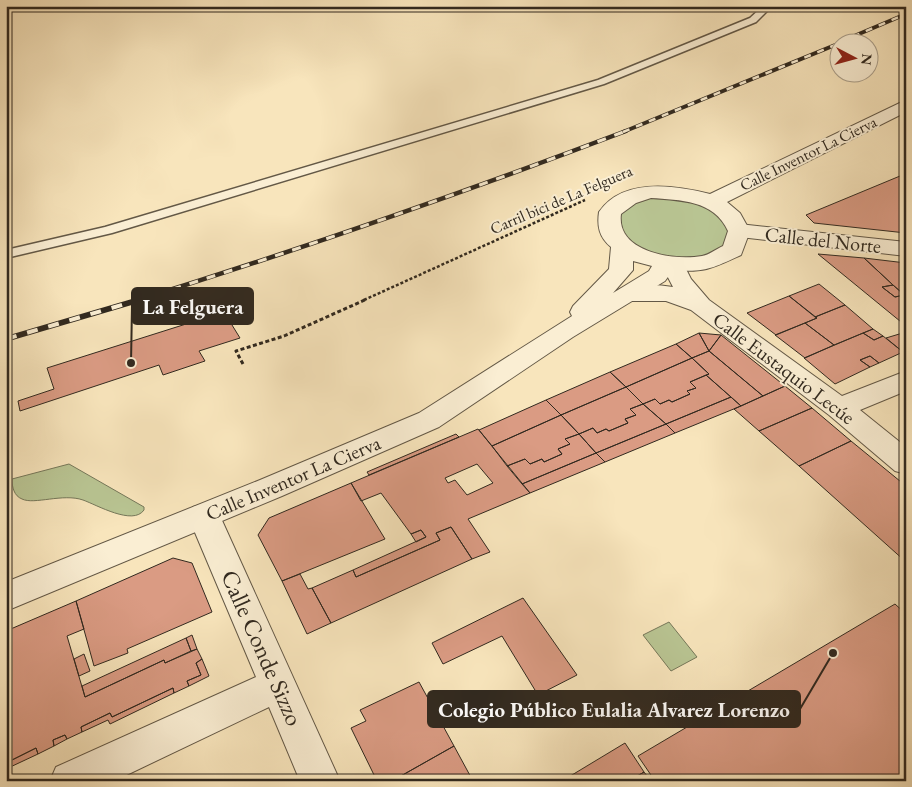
<svg xmlns="http://www.w3.org/2000/svg" width="912" height="787" viewBox="0 0 912 787" font-family="'EB Garamond',serif">
<rect width="100%" height="100%" fill="#f8e5bc"/>
<filter id="stains"><feTurbulence type="fractalNoise" baseFrequency=".004" numOctaves="4"/><feColorMatrix values="0 0 0 0 .2 0 0 0 0 .09 0 0 0 0 .02 0 0 0 .5 -.17"/></filter>
<radialGradient id="worn" r=".72"><stop offset=".6" stop-color="#630" stop-opacity="0"/><stop offset="1" stop-color="#630" stop-opacity=".3"/></radialGradient>
<!-- green -->
<path fill="#b9c593" stroke="#757759" d="M683,193L730,214L733,250L673,264L622,246L610,212L628,198Z
M69,464L144,507V510C133,526 97,505 83,500C63,493 34,505 22,499C14,496 12,487 12,479Z
M669,622L697,657L671,671L643,635Z"/>
<!-- building -->
<path fill="#da9b83" stroke="#31291f" fill-rule="evenodd" d="M900,176L906,179V233L814,223L806,215Z
M818,254L864,258L893,285L882,287L895,297L904,295L906,296V326Z
M864,258L906,263V296L893,285Z
M819,284L845,305L815,317L789,296Z
M893,285L904,295L895,297L882,287Z
M789,296L817,318L776,335L747,313Z
M845,305L873,329L834,345L805,323L817,318L815,317Z
M224,312L240,338L199,351L205,361L163,375L159,365L20,411L18,401L54,389L47,368Z
M805,323L834,345L805,358L775,335Z
M873,329L883,336L874,340L863,333Z
M906,332V351L903,352L886,338Z
M699,333L721,335L709,351Z
M699,333L709,351L692,358L676,344Z
M863,333L874,340L883,336L903,352L879,363L870,356L860,360L870,367L835,384L804,358Z
M721,335L785,386L763,396L709,351Z
M676,344L692,358L626,387L610,372Z
M709,351L763,396L741,406L706,375L709,374L692,358Z
M870,356L879,363L870,367L860,360Z
M692,358L709,374L690,382L696,388L687,391L690,394L672,402L669,400L660,404L655,399L643,404L626,387Z
M610,372L626,387L561,415L546,400Z
M706,375L731,397L666,424L643,404L655,399L660,404L669,400L672,402L690,394L687,391L696,388L690,382Z
M785,386L812,408L759,431L734,409Z
M626,387L643,404L630,409L636,415L625,419L628,423L609,431L606,429L597,433L593,428L579,434L561,415Z
M731,397L741,406L675,433L666,424Z
M546,400L561,415L492,446L479,430Z
M643,404L666,424L596,453L579,434L593,428L597,433L606,429L609,431L628,423L625,419L636,415L630,409Z
M812,408L851,441L799,466L759,431Z
M906,413V431L902,428L901,415Z
M561,415L579,434L565,439L570,444L558,449L562,454L544,462L542,459L530,464L525,459L507,466L492,446Z
M666,424L675,433L605,462L596,453Z
M478,429L530,493L468,519L490,552L472,559L451,527L436,533L440,540L356,577L353,570L426,537L421,530L411,534L381,493L361,501L351,483ZM477,464L493,483L467,495L455,480L448,483L445,478Z
M456,434L459,437L369,475L367,472Z
M579,434L596,453L522,484L507,466L525,459L530,464L542,459L544,462L562,454L558,449L570,444L565,439Z
M851,441L906,486V562L799,466Z
M596,453L605,462L530,493L522,484Z
M351,483L385,539L282,581L258,535L269,518Z
M451,527L472,559L331,623L312,588L353,570L356,577L440,540L436,533Z
M421,530L426,537L416,542L411,534Z
M173,558L192,563L212,612L127,649L128,653L94,666L76,601Z
M300,574L308,589L312,588L331,623L307,634L282,581Z
M523,598L577,675L538,695L502,636L443,664L432,643Z
M76,601L84,629L67,636L85,697L164,660L165,663L197,649L202,659L196,663L201,675L187,681L189,686L174,693L173,688L112,717L110,713L81,727L82,732L67,739L65,735L53,740L54,746L38,754L36,748L6,763V631Z
M895,604L906,614V781H655L638,756Z
M192,635L197,649L191,651L186,638Z
M186,638L191,651L165,663L164,660L85,697L82,686Z
M84,654L90,671L79,676L74,659Z
M202,659L209,676L189,686L187,681L201,675L196,663Z
M419,682L454,746L392,781H377L351,728L366,721L360,710Z
M173,688L174,693L110,724L108,720L82,732L81,727L110,713L112,717Z
M65,735L67,739L54,746L53,740Z
M625,743L644,772L629,781H562Z
M454,746L473,781H392Z
M36,748L38,754L6,769V763Z
M644,772L651,781H629Z"/>
<g fill="none" stroke-linecap="round" stroke-linejoin="round">
<!-- service casing -->
<g stroke="#635846" stroke-width="3">
<path id="service" d="M763,6H772L756,22L604,84L112,233L6,258V250L105,227L598,80L750,18Z"/>
</g>
<!-- minor casing -->
<g stroke="#635846" stroke-width="2">
<path id="minor" d="M739,224L906,242V256L731,236L728,231L731,226Z
M673,257L681,259L691,279L709,300L842,396L906,371V391L860,410L906,447V474L895,471L829,415L691,310L666,301H629L620,299L617,294L620,289C638,284 655,284 673,287L661,264L665,259Z
M204,504L215,507L220,516L340,781H300L269,707L114,781H50L56,767L256,677L188,516L193,507Z"/>
</g>
<!-- tertiary casing -->
<g stroke="#635846" stroke-width="2">
<path id="tertiary" d="M906,100V112L727,202L740,213L750,231L741,255C713,268 705,273 673,270L665,281L573,337L439,427L282,496L6,611V582L260,480L419,413L572,316L570,312L573,306L609,269L611,247C599,237 597,226 599,212C623,177 675,185 710,194ZM651,198C680,200 714,200 728,231L723,246C716,249 709,255 702,256C673,261 616,252 621,214L636,203ZM633,261L652,266L649,271L613,293L633,270Z"/>
</g>
<!-- path-far2 -->
<path stroke="#31291f" stroke-width="2" stroke-dasharray="2.5 1" stroke-linecap="butt" d="M6,9L20,6"/>
<!-- path-far1 -->
<path stroke="#31291f" stroke-width="2.5" stroke-dasharray="3 2" stroke-linecap="butt" d="M364,300L585,200"/>
<!-- path -->
<path stroke="#31291f" stroke-width="3" stroke-dasharray="4 2.5" stroke-linecap="butt" d="M243,364L236,351L284,336L367,299"/>
<!-- service -->
<use href="#service" fill="#faeed3" fill-rule="evenodd"/>
<!-- minor -->
<use href="#minor" fill="#faeed3" fill-rule="evenodd"/>
<!-- tertiary -->
<use href="#tertiary" fill="#faeed3" fill-rule="evenodd"/>
<!-- rail-far2 casing -->
<g stroke="#31291f" stroke-width="4">
<path id="rail-far2" d="M840,42L906,14
M623,132L840,43"/>
</g>
<!-- rail-far1 casing -->
<g stroke="#31291f" stroke-width="4.5">
<path id="rail-far1" d="M138,300C302,249 465,192 626,131"/>
</g>
<!-- rail casing -->
<g stroke="#31291f" stroke-width="5.5">
<path id="rail" d="M6,339L142,299"/>
</g>
<!-- rail-far2 -->
<use href="#rail-far2" stroke="#faeed3" stroke-width="2.5" stroke-dasharray="7" stroke-linecap="butt"/>
<!-- rail-far1 -->
<use href="#rail-far1" stroke="#faeed3" stroke-width="3" stroke-dasharray="9" stroke-linecap="butt"/>
<!-- rail -->
<use href="#rail" stroke="#faeed3" stroke-width="4" stroke-dasharray="11" stroke-linecap="butt"/>
</g>
<g text-anchor="middle" stroke-width="4" stroke-linejoin="round" paint-order="stroke">
<!-- far-street labels -->
<g font-size="16" fill="#31291f" stroke="#faeed3">
<text transform="translate(808 153) rotate(-26)" y="6">Calle Inventor La Cierva</text>
<text transform="translate(561 199) rotate(-23)" y="6">Carril bici de La Felguera</text>
</g>
<!-- street labels -->
<g font-size="20" fill="#31291f" stroke="#faeed3">
<text transform="translate(823 240) rotate(6)" y="7">Calle del Norte</text>
<text transform="translate(784 368) rotate(37)" y="7">Calle Eustaquio Lecúe</text>
<text transform="translate(293 478) rotate(-23)" y="7">Calle Inventor La Cierva</text>
</g>
<!-- near-street labels -->
<g font-size="24" fill="#31291f" stroke="#faeed3">
<text transform="translate(262 648) rotate(66)" y="8">Calle Conde Sizzo</text>
</g>
</g>
<!-- callouts -->
<path fill="none" stroke="#31291f" stroke-width="2" d="M131 363L132 306M833 653L800 709"/>
<g fill="#31291f" stroke="#faeed3" stroke-width="2">
<circle cx="131" cy="363" r="5"/>
<circle cx="833" cy="653" r="5"/>
</g>
<g fill="#31291f" stroke="#31291f" stroke-width="2">
<rect x="132" y="288" width="121" height="36" rx="5"/>
<rect x="428" y="691" width="372" height="36" rx="5"/>
</g>
<g font-size="21" text-anchor="middle" font-weight="bold" fill="#fff">
<text x="193" y="314">La Felguera</text>
<text x="614" y="717">Colegio Público Eulalia Alvarez Lorenzo</text>
</g>
<!-- margin -->
<rect width="912" height="787" fill="none" stroke="#f8e5bc" stroke-width="25"/>
<rect x="8" y="8" width="897" height="772" fill="none" stroke="#31291f" stroke-width="2.5"/>
<rect x="12" y="12" width="887" height="762" fill="none" stroke="#31291f"/>
<!-- north arrow -->
<g transform="translate(854 58) rotate(96)"><circle r="24" fill="#faeed3" stroke="#aa9f8b"/>
<path d="M0-4L9 19L0 12L-9 19Z" fill="#8f2418"/>
<text y="-8" font-size="14" font-weight="bold" text-anchor="middle" fill="#31291f">N</text>
</g>
<rect width="100%" height="100%" filter="url(#stains)"/>
<rect width="100%" height="100%" fill="url(#worn)"/>
</svg>
